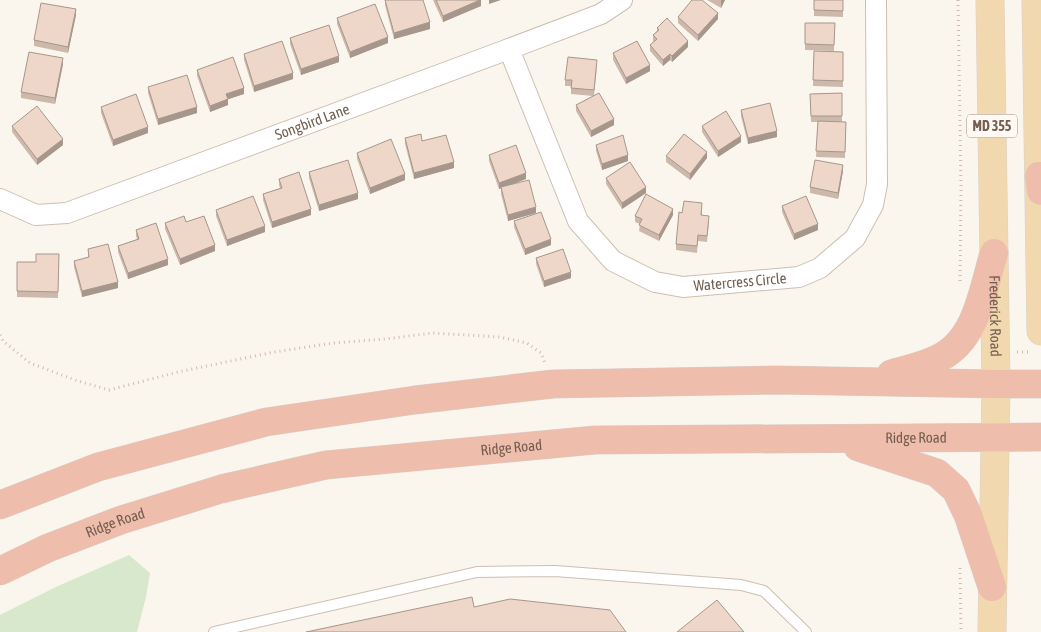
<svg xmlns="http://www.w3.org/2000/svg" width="1041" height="632" viewBox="0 0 1041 632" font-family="'Asap Condensed',sans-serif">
<rect width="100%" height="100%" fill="#fbf6ed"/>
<!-- green -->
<path fill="#d7e8cc" d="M129,555L150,573L146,597L137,632H0V615L58,586Z"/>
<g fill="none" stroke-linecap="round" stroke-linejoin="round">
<!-- lane casing -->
<g stroke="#cdbeb3" stroke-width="12">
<path id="lane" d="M214,632L477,572L555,571L741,585L764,591L806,632"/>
</g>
<!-- street casing -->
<g stroke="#cdbeb3" stroke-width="22">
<g id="street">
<path id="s1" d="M509,49L578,221L613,261L655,282L683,287L799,277L820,268L855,238L873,205L877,184L876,0"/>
<path id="s2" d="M0,199L36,215L67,213L509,49L601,14L622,0"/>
</g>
</g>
<!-- primary casing -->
<g stroke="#d8d2cf" stroke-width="29">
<g id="primary">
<path id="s3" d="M990,0L996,384L992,632"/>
<path d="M1036,0L1041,331"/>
</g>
</g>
<!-- highway casing -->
<g stroke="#d8d2cf" stroke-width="29">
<g id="highway">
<path d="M1039,176L1041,191"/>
<path d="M891,374C907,369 924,366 939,358C977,340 983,289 994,253"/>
<path d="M858,447L937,473L956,490L968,515L992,587"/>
<path d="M0,505L98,467L266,422L415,400L553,384L778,380L996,384H1041"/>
<path id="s4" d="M0,571L48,548L121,520L221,489L326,465L595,440L1041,437"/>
</g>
</g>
<!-- path -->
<path stroke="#d3baaa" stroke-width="3" stroke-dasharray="1 4" stroke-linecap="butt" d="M958,0L961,188L960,284
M0,335L3,341L30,363L75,380L109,390L178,372L274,352L334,343L385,339L433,333L500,337L527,343L541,353L545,363
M1017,352H1030
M960,568L961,632"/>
<!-- lane -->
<use href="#lane" stroke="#fff" stroke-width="10"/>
<!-- street -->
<use href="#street" stroke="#fff" stroke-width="20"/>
<!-- primary -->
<use href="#primary" stroke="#f1d8ae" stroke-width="28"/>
<!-- highway -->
<use href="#highway" stroke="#eebdab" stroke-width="28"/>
</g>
<!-- wall -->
<path fill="#cdb9ac" d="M385,0L430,29L394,39L385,5Z
M433,0H481V6L443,22Z
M707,0H725L721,8Z
M814,0H843V17L814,16Z
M76,15L68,53L34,46V40Z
M678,17L718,19L698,41L678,23Z
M337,18L388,43L350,58L337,24Z
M805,23H835L834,51L805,50Z
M657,28L688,47L672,62L670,60L663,66L650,51V45L654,42L653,41V35L657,31Z
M290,38L339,62L301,75L290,44Z
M814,51L843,52V87L813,86Z
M613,53L650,71L626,84L613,60Z
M244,54L293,79L254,92L244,60Z
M63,64L55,104L21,98V92Z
M597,66L594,96L614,125L591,137L576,111V105L593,96L571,94V86H565V80Z
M197,70L244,94L228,99V105L210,112L197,76Z
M148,87L197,113L158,125L148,93Z
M842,93V122H846L845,158L816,157L818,122H811L810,94Z
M101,107L148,133L113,146L101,113Z
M741,110L777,137L748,144L741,116Z
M12,126L63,145L37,165L12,132Z
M702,126L741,142L718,157L702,132Z
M405,138L422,141L454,168L414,179L405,144Z
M596,145L628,161L602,170L596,151Z
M357,153L405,180L370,194L357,159Z
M489,155L526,179L510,185L536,213L508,221L501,194V188L499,189L489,161Z
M666,156L707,158L690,180L666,162Z
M843,171L838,199L810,193V187Z
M309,172L358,199L319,211L309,178Z
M606,178L646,193L622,209L606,184Z
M279,179L311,215L272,228L263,200V194L280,188L279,185Z
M782,206L818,230L794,240L782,212Z
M702,209V215L709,222L707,242L698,241L697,253L676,250V244L682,213Z
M216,210L265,232L227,246L216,216Z
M673,215L659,241L639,231L640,224L635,222V216Z
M514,221L551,245L525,255L514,227Z
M186,222L215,251L180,265L165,229V223Z
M136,230L168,265L128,279L118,252V246L137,239L136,236Z
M88,249L118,288L82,297L74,267V261L88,257Z
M59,254L58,298L17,297V262H36Z
M536,258L571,278L544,287L536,264Z"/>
<!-- shaded-wall -->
<path fill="#a7968c" d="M480,0H481V6L443,22V16Z
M489,0H501L489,4Z
M721,0H725L721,8Z
M76,9V15L68,53V47Z
M718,13V19L698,41V35Z
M430,22V29L394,39V33Z
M388,37V43L350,58V52Z
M688,41V47L672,62V56Z
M670,54V60L663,66V60Z
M339,56V62L301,75V69Z
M63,58V64L55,104V98Z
M650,65V71L626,84V78Z
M293,73V79L254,92V86Z
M244,88V94L226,100V94Z
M228,99V105L210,112V106Z
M197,107V113L158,125V119Z
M614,119V125L591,137V131Z
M148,127V133L113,146V140Z
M777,131V137L748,144V138Z
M741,136V142L718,157V151Z
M63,139V145L37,165V159Z
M707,152V158L690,180V174Z
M628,155V161L602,170V164Z
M454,162V168L414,179V173Z
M843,165V171L838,199V193Z
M526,173V179L499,189V183Z
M405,174V180L370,194V188Z
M646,187V193L622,209V203Z
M358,193V199L319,211V205Z
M536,207V213L508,221V215Z
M311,209V215L272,228V222Z
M673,209V215L659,241V235Z
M818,224V230L794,240V234Z
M265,226V232L227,246V240Z
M551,239V245L525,255V249Z
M215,245V251L180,265V259Z
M168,259V265L128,279V273Z
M571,272V278L544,287V281Z
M118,282V288L82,297V291Z"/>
<!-- building -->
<path fill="#eed7c8" stroke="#a7968c" d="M385,0H423L430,22L394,33Z
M436,0H480L443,16Z
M692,0H702L718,13L698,35L678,17Z
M814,0H843V11L814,10Z
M41,3L76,9L68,47L34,40Z
M375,4L388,37L350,52L337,18Z
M667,18L688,41L672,56L670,54L663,60L650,45L657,39L653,35L659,30L657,28Z
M805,23H835L834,45L805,44Z
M329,25L339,56L301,69L290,38Z
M282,41L293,73L254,86L244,54Z
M637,41L650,65L626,78L613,53Z
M814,51L843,52V81L813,80Z
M29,52L63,58L55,98L21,92Z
M233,57L244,88L226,94L228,99L210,106L197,70Z
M568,57L597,60L594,90L571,88L572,80H565Z
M187,75L197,107L158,119L148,87Z
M599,93L614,119L591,131L576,105Z
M842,93V116H811L810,94Z
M136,94L148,127L113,140L101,107Z
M770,103L777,131L748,138L741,110Z
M37,106L63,139L37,159L12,126Z
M726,111L741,136L718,151L702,126Z
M818,121L846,122L845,152L816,151Z
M421,134L422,141L446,135L454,162L414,173L405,138Z
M684,134L707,152L690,174L666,156Z
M623,135L628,155L602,164L596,145Z
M391,139L405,174L370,188L357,153Z
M516,145L526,173L499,183L489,155Z
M348,160L358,193L319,205L309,172Z
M815,160L843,165L838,193L810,187Z
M630,162L646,187L622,203L606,178Z
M299,172L311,209L272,222L263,194L282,188L279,179Z
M529,180L536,207L508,215L501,187Z
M646,194L673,209L659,235L639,225L642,219L635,216Z
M253,196L265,226L227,240L216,210Z
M806,196L818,224L794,234L782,206Z
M684,201L702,203L701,215L709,216L707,236L698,235L697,246L676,244L679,212L682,213Z
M541,212L551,239L525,249L514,221Z
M184,216L186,222L204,216L215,245L180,259L165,223Z
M156,223L168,259L128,273L118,246L139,239L136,230Z
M108,244L118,282L82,291L74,261L89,257L88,249Z
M563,249L571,272L544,281L536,258Z
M36,254H59L58,292L17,291V262H36Z
M472,597L474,607L510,599L610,610L626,632H306Z
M717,600L744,632H677Z"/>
<g text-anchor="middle" stroke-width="4" stroke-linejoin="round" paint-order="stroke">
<!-- shield labels -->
<rect fill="#fefaf3" stroke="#9d8d82" stroke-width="1" x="967" y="114.5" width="50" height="23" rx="4"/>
<g font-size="14" font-weight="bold" fill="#745e52">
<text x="992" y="131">MD 355</text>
</g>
<!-- street labels -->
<g font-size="15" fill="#745e52" stroke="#fefaf3">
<text dy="5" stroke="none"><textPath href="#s2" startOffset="332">Songbird Lane</textPath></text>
<text dy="5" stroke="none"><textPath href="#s1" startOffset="371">Watercress Circle</textPath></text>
<text dy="5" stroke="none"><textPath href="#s3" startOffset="316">Frederick Road</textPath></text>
<text dy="5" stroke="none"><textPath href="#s4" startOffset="935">Ridge Road</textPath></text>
<text dy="5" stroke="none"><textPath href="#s4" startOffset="530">Ridge Road</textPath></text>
<text dy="5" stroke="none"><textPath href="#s4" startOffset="125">Ridge Road</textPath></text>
</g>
</g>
</svg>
